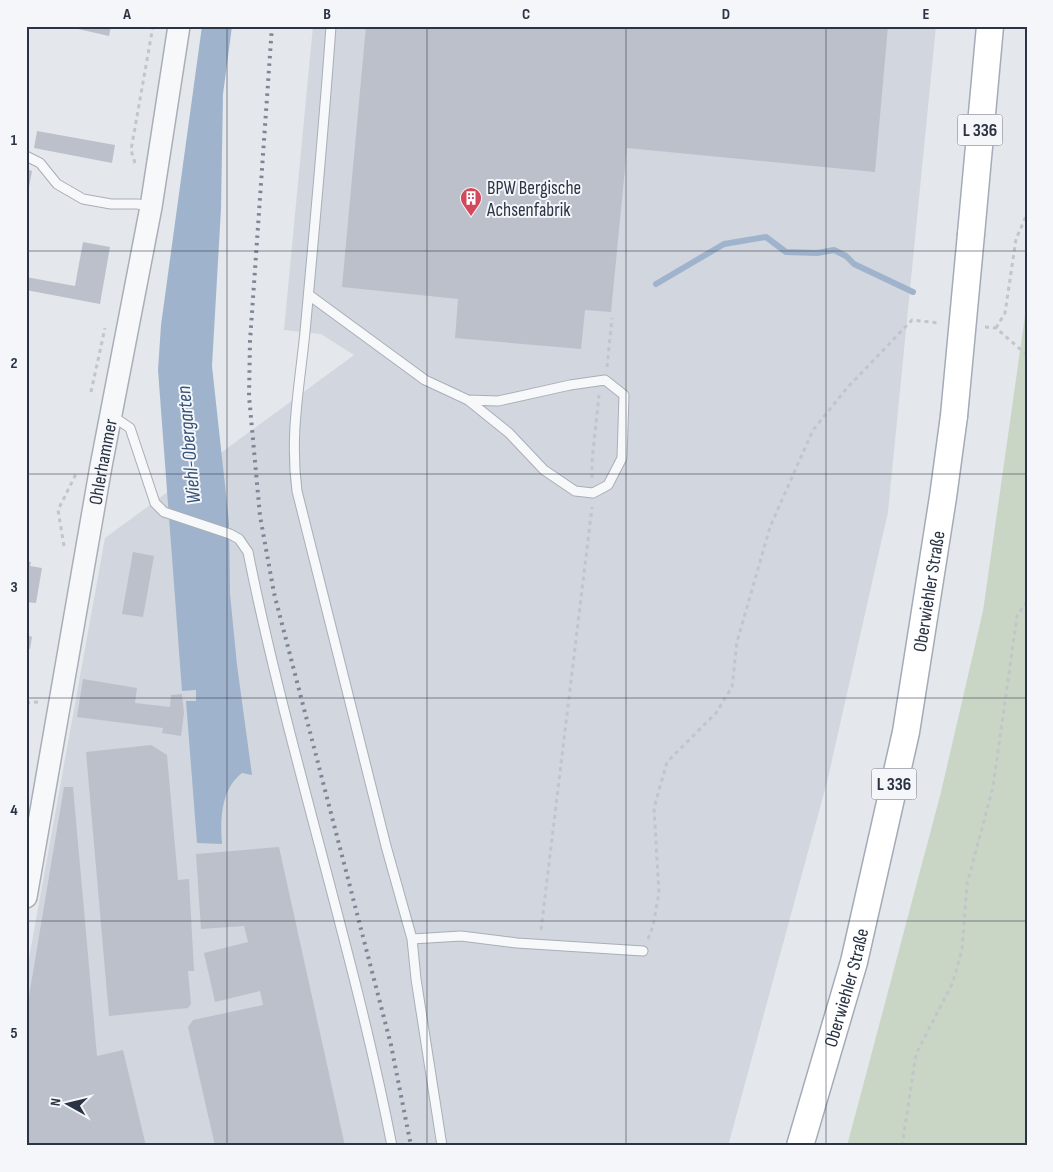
<svg xmlns="http://www.w3.org/2000/svg" width="1053" height="1172" viewBox="0 0 1053 1172" font-family="'Sofia Sans Condensed',sans-serif">
<rect width="100%" height="100%" fill="#e4e7ec"/>
<!-- built -->
<path fill="#d2d6de" d="M313,26H936L888,512L827,782L728,1146H26V975L105,538L354,355L321,334L284,330Z"/>
<!-- green -->
<path fill="#c9d6c5" d="M1027,302V1146H847L941,792L983,611Z"/>
<!-- water -->
<path fill="#9fb4cc" d="M202,26H232L223,94L221,209L212,366L229,522L230,594L237,665L252,775L242,773C221,789 220,820 222,844L197,843L186,701H196V690L182,691L158,370L161,325Z"/>
<g fill="none" stroke-linecap="round" stroke-linejoin="round">
<!-- stream -->
<path stroke="#9fb4cc" stroke-width="6" d="M656,284L724,244L766,237L786,252L817,253L834,250L846,256L854,264L913,292"/>
</g>
<!-- building -->
<path fill="#bbc0ca" d="M65,26H111L109,36Z
M366,26H888L875,172L627,148L611,312L585,310L581,349L455,338L458,299L342,287Z
M37,131L115,145L112,163L34,148Z
M26,169L32,171L27,197H26Z
M83,242L110,247L100,304L26,290V277L75,286Z
M133,552L154,556L143,617L122,614Z
M26,561L31,562L30,566L42,568L36,603L26,602Z
M26,634L32,637L30,649L26,648Z
M83,679L137,688L135,703L170,707L171,695L182,694L184,713L181,736L162,733L163,728L77,717Z
M151,745L167,755L178,880L189,879L194,971H188L191,1004L188,1008L109,1016L86,752Z
M64,787H73L97,1056L123,1050L146,1146H26V1014Z
M279,847L345,1146H215L188,1027L193,1020L263,1005L260,991L215,1002L204,953L248,942L244,926L201,929L196,854Z"/>
<g fill="none" stroke-linecap="round" stroke-linejoin="round">
<!-- service casing -->
<g stroke="#a9aeb7" stroke-width="11">
<path id="service" d="M331,26C324,125 315,223 306,321C301,380 289,431 297,491L386,846L412,939L416,979L442,1146
M26,156L40,163L57,184L83,199L111,204H138L151,207
M309,295L425,380L468,400L498,401L570,385L605,380L624,395L622,458L608,485L593,493L575,491L544,470L509,433L468,400
M111,415L130,428L155,503L164,512L230,534L239,539L248,552C288,752 353,946 392,1146
M412,939L461,936L517,943L643,951"/>
</g>
<!-- tertiary casing -->
<g stroke="#a9aeb7" stroke-width="24">
<g id="tertiary">
<path id="s1" d="M26,897L101,466L151,207L179,26"/>
</g>
</g>
<!-- primary casing -->
<g stroke="#a3abb8" stroke-width="29">
<g id="primary">
<path d="M971,234L990,26"/>
<path id="s2" d="M800,1146L854,962L906,732L943,497L954,416"/>
</g>
</g>
<!-- path -->
<path stroke="#c2c5cb" stroke-width="3" stroke-dasharray="4 4" stroke-linecap="butt" d="M135,163L131,150L153,26
M985,327L996,328L1027,355
M996,328L1005,313L1016,239L1027,214
M607,367L612,318
M91,392L105,328
M592,478V461L599,395
M64,546L58,510L77,472
M26,703L38,702
M541,930L592,507
M648,939L653,926L659,893L654,808L667,762L716,713L732,687L737,642L770,527L813,430L847,388L912,320L939,323
M902,1146L916,1054L953,982L962,950L967,884L993,787L1017,616L1027,601"/>
<!-- service -->
<use href="#service" stroke="#f7f8fa" stroke-width="9"/>
<!-- tertiary -->
<use href="#tertiary" stroke="#f7f8fa" stroke-width="21"/>
<!-- primary -->
<use href="#primary" stroke="#fff" stroke-width="26"/>
<!-- rail -->
<path stroke="#7d8696" stroke-width="4" stroke-dasharray="2.5 5" stroke-linecap="butt" d="M272,26L250,341L249,396L260,516L274,593L391,1045L411,1146"/>
<!-- primary-bridge casing -->
<g stroke="#a3abb8" stroke-width="29" stroke-linecap="butt">
<path id="primary-bridge" d="M954,416L971,234"/>
</g>
<!-- primary-bridge -->
<use href="#primary-bridge" stroke="#fff" stroke-width="26"/>
</g>
<!-- grid -->
<path fill="none" stroke="#2b3445" stroke-width="1" stroke-opacity="0.55" d="M227,26V1146M427,26V1146M626,26V1146M826,26V1146M26,251H1027M26,474H1027M26,698H1027M26,921H1027"/>
<!-- icons -->
<defs>
<g id="building-pin" transform="scale(1.125)"><path d="M0 17L-7.5 6A9.5 9.5 0 1 1 7.5 6Z" fill="#d1495b" stroke="#f4f6f9"/><path d="M-4-6H4V6H1V3H-1V6H-4ZM-2.5-4.3h1.7v1.8h-1.7ZM.8-4.3h1.7v1.8H.8ZM-2.5-1h1.7V.8h-1.7ZM.8-1h1.7V.8H.8Z" fill="#fff"/></g>
</defs>
<g fill-rule="evenodd">
<use href="#building-pin" x="471" y="198"/>
</g>
<g text-anchor="middle" stroke-width="4" stroke-linejoin="round" paint-order="stroke">
<!-- shield labels -->
<g fill="#f4f6f9" stroke="#676e7b" stroke-width="1">
<rect x="957.5" y="114.5" width="45" height="31" rx="4"/>
<rect x="871.5" y="768.5" width="45" height="31" rx="4"/>
</g>
<g font-size="18" font-weight="bold" fill="#2b3445">
<text x="980" y="136">L 336</text>
<text x="894" y="790">L 336</text>
</g>
<!-- poi labels -->
<g font-size="19" fill="#2b3445" stroke="#f4f6f9" text-anchor="start">
<text x="487" y="194">BPW Bergische<tspan x="487" dy="22">Achsenfabrik</tspan></text>
</g>
<!-- street labels -->
<g font-size="19" fill="#2b3445" stroke="#f4f6f9">
<text dy="7" stroke="none"><textPath href="#s1" startOffset="442">Ohlerhammer</textPath></text>
<text dy="7" stroke="none"><textPath href="#s2" startOffset="570">Oberwiehler Straße</textPath></text>
<text dy="7" stroke="none"><textPath href="#s2" startOffset="165">Oberwiehler Straße</textPath></text>
</g>
<!-- water labels -->
<g font-size="20" font-style="italic" fill="#34527a" stroke="#f4f6f9">
<text transform="translate(188 445) rotate(-95)" y="7">Wiehl-Obergarten</text>
</g>
</g>
<!-- border -->
<rect width="1053" height="1172" fill="none" stroke="#f4f6f9" stroke-width="55"/>
<!-- north arrow -->
<g transform="translate(68 1104) rotate(278)" stroke="#f4f6f9" stroke-width="4" paint-order="stroke">
<path d="M0-4L9 19L0 12L-9 19Z" fill="#2b3445"/>
<text y="-8" font-size="14" font-weight="bold" text-anchor="middle" fill="#2b3445">N</text>
</g>
<rect x="28" y="28" width="998" height="1116" fill="none" stroke="#2b3445" stroke-width="2"/>
<g font-size="16" text-anchor="middle" font-weight="bold" fill="#2b3445">
<text x="127" y="19">A</text>
<text x="327" y="19">B</text>
<text x="526" y="19">C</text>
<text x="726" y="19">D</text>
<text x="926" y="19">E</text>
<text x="14" y="145">1</text>
<text x="14" y="368">2</text>
<text x="14" y="592">3</text>
<text x="14" y="815">4</text>
<text x="14" y="1038">5</text>
</g>
</svg>
